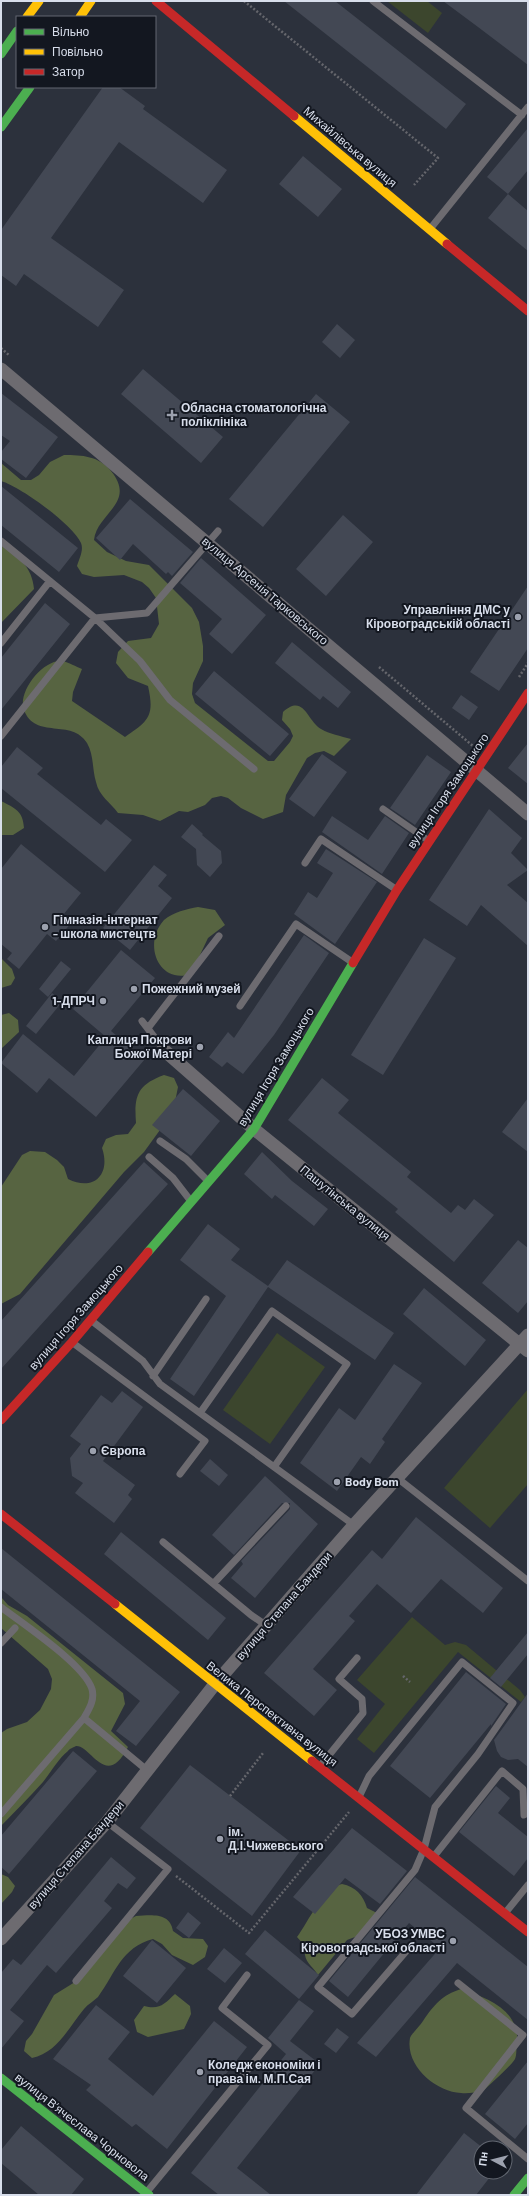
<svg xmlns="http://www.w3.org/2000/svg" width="529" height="2196" viewBox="0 0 529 2196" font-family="Barlow,sans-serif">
<rect width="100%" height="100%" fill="#2c313c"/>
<!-- green -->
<path fill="#3c462d" d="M387,1H427L442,13L428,33Z
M277,1333L325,1367L270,1444L223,1410Z
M528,1389V1484L490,1528L444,1488Z
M412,1617L445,1645L455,1642L466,1645L520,1690L525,1697L521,1702L458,1652L374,1753L357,1739L385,1704L357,1680Z"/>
<!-- forest -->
<path fill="#576441" d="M64,455C82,455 99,456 111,471C137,503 97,513 94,540L107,552L126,561L149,565L192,608L199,622L203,646V661L193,683L192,694L195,703L268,761H274L290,742L293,736L290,729L282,720L283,712C304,693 307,721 321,729C329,734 341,736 351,739L334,756L324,751L315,753L307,758L286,795L283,812L263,819L241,808L228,798L221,796L212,798L205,805L188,812L179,811L160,821L143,815L118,813C110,802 99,796 96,782C92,769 94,755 87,743C72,718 35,740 24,710C17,692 43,659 62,661C69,662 76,667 82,669L73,692L72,701L125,737C148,721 155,717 148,686L128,678L116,663L118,652L128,641L151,638L159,624L156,598L149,588L142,582L124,575L94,577L82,574L77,566C79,559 84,550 81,543C72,524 21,487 1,481V463L21,480H31L39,475L50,462Z
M1,542C18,557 32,566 34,589L1,623Z
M1,801C15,808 23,811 24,828L13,835H1Z
M198,907L215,910L225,925L208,938L191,974C159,985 142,944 164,920C173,912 187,909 198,907Z
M1,958L12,969L15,978L11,985L1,988Z
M9,1013L18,1020L19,1032L1,1049V1015Z
M164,1075L174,1078L178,1087L173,1112L144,1152L124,1172L20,1294L1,1304V1187L22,1155L30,1151L45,1152L57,1160L64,1167L68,1179C94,1192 111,1174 102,1148L106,1139L116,1135L128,1134L136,1123C134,1096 137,1085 164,1075Z
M1,1597L8,1605L27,1616L123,1693L125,1704L111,1731L128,1747C106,1790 91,1745 76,1746C74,1747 69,1749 68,1751C58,1759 51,1772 43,1782C30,1797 15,1811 1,1826V1733L7,1729L27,1722L40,1710L51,1689L52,1679L48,1669L1,1628Z
M1,1874L8,1877L15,1886L12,1892L1,1904Z
M342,1884C356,1887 363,1895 367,1908L379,1914L363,1934L347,1940L318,1975C310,1963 303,1962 305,1946L297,1937C308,1922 323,1888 342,1884Z
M136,1916C151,1915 170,1912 173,1931L183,1938L203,1939L208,1946L205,1957L193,1965L172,1955L162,1944L153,1939C121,1948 116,1972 98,1997C94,2001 88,2004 84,2009C69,2027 57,2053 32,2058L24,2051L26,2041L32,2034L54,1995L75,1982L126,1921Z
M461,1989C487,1998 520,2010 517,2043C516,2048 517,2055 515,2059C511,2066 490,2084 483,2091C476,2092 468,2094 461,2093C436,2092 405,2066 410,2038C412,2033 420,2026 423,2021C434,2005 442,1995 461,1989Z
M175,1994L190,2006L191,2014L184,2029L148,2037L137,2032L134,2020L144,2006C160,2010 164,2004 175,1994Z"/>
<!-- building -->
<path fill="#434854" d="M284,1H335L466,104L446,129Z
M443,1H528V65L478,27Z
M103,87H119L145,106L143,109L227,170L203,203L119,142L51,238L124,290L98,327L24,274L16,286L1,275V230Z
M528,128V170L508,194L487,177Z
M303,156L342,189L318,217L279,184Z
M508,194L528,211V251L488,218Z
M337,324L355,340L340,358L322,342Z
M143,369L223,437L201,463L121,394Z
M1,393L58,437L26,478L1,459V452L10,441L1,435Z
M316,394L350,422L263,527L229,499Z
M1,486L78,548L59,572L1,525Z
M130,499L193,552L172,576L168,572L166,574L133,544L120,560L96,538Z
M343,515L373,542L326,596L296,569Z
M201,558L266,615L232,654L209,634L222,619L180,583Z
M528,586V648L499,691L470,672Z
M45,603L70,624L1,710V658Z
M292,642L351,692L338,708L323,696L320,700L275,663Z
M214,671L289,734L270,756L195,694Z
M461,695L478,707L469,720L452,708Z
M528,743V784L508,768Z
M17,747L43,768L37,774L101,825L106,819L132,840L105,872L1,788V767Z
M322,754L347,772L314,817L289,799Z
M427,755L451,772L415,825L390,808Z
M489,809L522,838L511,853L528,870L507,885L528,903V946L481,905L467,926L429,900Z
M332,816L368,840L385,816L409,833L382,874L322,832Z
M192,824L203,834L202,835L221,851L222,863L210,877L197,865L196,849L181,837Z
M21,844L81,893L63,915L72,922L56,941L47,934L19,969L7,959L12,953L1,944V869Z
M326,849L377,882L335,944L294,914L308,892L317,898L333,873L317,863Z
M154,865L167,875L158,886L172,898L130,950L103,928Z
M304,935L329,953L274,1035L243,1074L227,1062L222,1067L209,1057L228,1032L234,1038Z
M424,938L456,958L383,1075L351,1055Z
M121,950L155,978L106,1037L73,1009Z
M61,961L71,969L48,997L39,989Z
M52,993L62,1002L36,1034L26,1026Z
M111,1031L145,1059L96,1117L49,1078L37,1093L1,1063L23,1034L74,1076Z
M322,1078L349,1100L338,1113L411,1172L407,1177L451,1213L458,1205L465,1210L474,1199L494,1215L454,1262L395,1212L398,1209L288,1120Z
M183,1089L220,1121L191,1156L152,1125Z
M528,1098V1152L502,1132Z
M262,1152L292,1181L328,1209L314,1226L275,1195L272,1199L244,1174Z
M144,1162L168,1184L1,1369V1321Z
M208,1224L240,1249L231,1260L268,1286L287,1260L394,1333L375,1360L268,1287L194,1396L170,1379L226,1296L180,1260Z
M518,1240L528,1248V1301L518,1313L482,1283Z
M424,1288L486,1340L465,1366L403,1314Z
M394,1364L422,1383L382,1439L385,1442L370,1464L361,1457L337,1491L300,1463L339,1408L355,1420Z
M122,1391L143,1407L103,1461L135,1485L128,1495L132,1499L114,1523L75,1493L83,1483L72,1476L70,1458L81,1444L70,1436L101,1395L112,1403Z
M210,1459L228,1475L219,1486L200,1471Z
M265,1476L318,1524L255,1598L231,1578L243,1564L241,1561L290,1509V1503H282L234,1555L212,1535Z
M416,1517L503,1588L483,1613L441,1579L411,1613L377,1584L349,1616L355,1621L313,1669L337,1690L314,1716L264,1673L372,1550L382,1559Z
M121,1532L226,1618L208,1640L104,1554Z
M1,1548L180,1692L136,1746L116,1731L140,1701L1,1589Z
M528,1632V1654L501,1687L490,1678Z
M466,1672L506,1704L491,1726V1724L430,1798L390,1766Z
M528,1693V1767L518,1759L508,1760L501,1757L497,1751L494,1740Z
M73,1751L97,1771L9,1874L1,1867V1836Z
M190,1765L301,1850L252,1916L140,1828Z
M496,1786L510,1798L498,1813L528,1837V1858L514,1876L459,1832Z
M352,1828L407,1871L380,1904L345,1878L315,1914L293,1897Z
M111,1857L136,1878L127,1889L118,1883L104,1901L112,1908L56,1973L47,1965L10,2010L24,2021L1,2049V1973L13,1959L21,1965Z
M415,1877L528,1967V2020L457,1963L376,2057L357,2043L440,1948L409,1923L348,1997L329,1981Z
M188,1912L201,1923L189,1938L176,1928Z
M265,1930L319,1975L299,1999L245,1954Z
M152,1940L186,1968L157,2003L123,1976Z
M224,1948L242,1963L225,1983L207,1969Z
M299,2000L314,2011L290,2041L320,2064L237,2168L271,2195H219L191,2173L286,2054L268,2038Z
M96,2005L130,2032L108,2059L153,2096L214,2021L247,2047L167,2149L136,2124L132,2127L86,2090L91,2085L53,2059Z
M337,2028L349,2037L336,2053L324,2044Z
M528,2061V2123L515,2139L485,2114Z
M21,2126L84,2179L71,2195H39L1,2163V2150Z
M464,2133L483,2148H481V2172H494L476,2195H416Z"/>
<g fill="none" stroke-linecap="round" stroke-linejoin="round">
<!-- path -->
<path stroke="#65666c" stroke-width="2.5" stroke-dasharray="2 2" stroke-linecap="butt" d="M244,1L438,158L414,185
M1,348L10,356
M379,667L473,746
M519,677L528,663
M403,1676L410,1682
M230,1796L263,1753
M176,1876L249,1933L349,1812"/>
<!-- lane -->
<path stroke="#6d6b70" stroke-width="7" d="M373,1L522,115
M430,229L528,107
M1,541L95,618L140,661L170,700L254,769
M1,643L50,581
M1,736L95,618L147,613L218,531
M383,809L429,841
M305,863L321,839L397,890
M240,1006L296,924L352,962
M142,1021L165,1051
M148,1028L219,936
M160,1141L186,1159L208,1181
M149,1157L173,1178L190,1200
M92,1321L143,1361L160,1384L354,1525
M73,1343L205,1441L180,1474
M153,1376L206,1299
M200,1413L272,1311L347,1364L274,1467
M396,1477L528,1581
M163,1542L251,1615L267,1626
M214,1583L286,1506
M1,1607C23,1624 84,1664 92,1689C95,1700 89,1709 84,1718L148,1771
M1,1643L15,1628
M321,1765L363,1713L362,1699L339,1679L357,1658
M359,1797L369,1776L462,1662L513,1703L478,1754L435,1807L424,1849L415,1870L318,1987L352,2014L409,1948
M1,1814L84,1718
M435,1855L502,1771L523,1789L524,1815
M506,1912L528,1885
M76,1981L168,1869L107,1822
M458,1983L523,2035L466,2108L528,2159
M146,2193L268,2045L222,2008L247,1975"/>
<!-- street -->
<path stroke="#6d6b70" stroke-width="13" d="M1,369L528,814
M165,1051L254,1129L528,1351
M1,1939L107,1822L215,1684L354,1525L528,1335"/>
<!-- fast -->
<path stroke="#4caf50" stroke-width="9" d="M1,54L17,31
M1,127L30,87
M148,1252L254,1129L353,963
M1,2078L149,2195
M514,2195L528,2178"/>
<!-- slow -->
<path stroke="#ffc107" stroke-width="9" d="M27,17L39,1
M80,17L91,1
M294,116L447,244
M115,1604L312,1761"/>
<!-- jam -->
<path stroke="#c62828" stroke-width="9" d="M156,1L294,116
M447,244L528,311
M353,963L397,890L528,693
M1,1420L72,1342L148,1252
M1,1514L115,1604
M312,1761L528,1932"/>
</g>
<!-- markers -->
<g fill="#9ca1ae" stroke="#131720" stroke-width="1.5">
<path d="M170 409h4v4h4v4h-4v4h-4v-4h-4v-4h4z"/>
<circle cx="518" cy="617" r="4"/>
<circle cx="45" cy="927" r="4"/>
<circle cx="134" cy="989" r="4"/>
<circle cx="103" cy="1001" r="4"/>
<circle cx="200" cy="1047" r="4"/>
<circle cx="93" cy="1451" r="4"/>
<circle cx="337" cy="1482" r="4"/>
<circle cx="220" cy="1839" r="4"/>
<circle cx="453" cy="1941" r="4"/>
<circle cx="200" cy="2072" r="4"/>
</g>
<g text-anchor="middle" stroke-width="4" stroke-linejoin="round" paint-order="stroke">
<!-- street labels -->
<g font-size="12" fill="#d8deeb" stroke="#131720">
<text transform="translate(350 147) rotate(40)" y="4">Михайлівська вулиця</text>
<text transform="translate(265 591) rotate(40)" y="4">вулиця Арсенія Тарковського</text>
<text transform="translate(448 791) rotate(-56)" y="4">вулиця Ігоря Замоцького</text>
<text transform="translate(276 1067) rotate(-59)" y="4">вулиця Ігоря Замоцького</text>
<text transform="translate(345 1203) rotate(39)" y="4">Пашутінська вулиця</text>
<text transform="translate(76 1317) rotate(-49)" y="4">вулиця Ігоря Замоцького</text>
<text transform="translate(284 1606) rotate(-49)" y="4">вулиця Степана Бандери</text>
<text transform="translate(272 1714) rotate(38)" y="4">Велика Перспективна вулиця</text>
<text transform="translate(76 1855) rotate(-49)" y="4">вулиця Степана Бандери</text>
<text transform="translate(82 2127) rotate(38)" y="4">вулиця Вʼячеслава Чорновола</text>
</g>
<!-- poi labels -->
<g font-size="12" font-weight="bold" fill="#d8deeb" stroke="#131720" text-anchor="start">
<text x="181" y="412">Обласна стоматологічна<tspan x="181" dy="14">поліклініка</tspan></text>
<text x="510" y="614" text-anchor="end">Управління ДМС у<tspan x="510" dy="14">Кіровоградській області</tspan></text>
<text x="53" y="924">Гімназія-інтернат<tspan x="53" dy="14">- школа мистецтв</tspan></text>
<text x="142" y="993">Пожежний музей</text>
<text x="95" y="1005" text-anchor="end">1-ДПРЧ</text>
<text x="192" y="1044" text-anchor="end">Каплиця Покрови<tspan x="192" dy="14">Божої Матері</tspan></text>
<text x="101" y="1455">Європа</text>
<text x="345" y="1486">Body Bom</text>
<text x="228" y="1836">ім.<tspan x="228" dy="14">Д.І.Чижевського</tspan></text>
<text x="445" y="1938" text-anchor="end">УБОЗ УМВС<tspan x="445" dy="14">Кіровоградської області</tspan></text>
<text x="208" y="2069">Коледж економіки і<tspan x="208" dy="14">права ім. М.П.Сая</tspan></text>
</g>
</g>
<!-- border -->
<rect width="529" height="2196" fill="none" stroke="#d8deeb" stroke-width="4"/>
<!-- legend -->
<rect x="16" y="16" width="140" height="72" fill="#131720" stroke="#626771"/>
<rect x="24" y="29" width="20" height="6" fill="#4caf50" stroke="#626771"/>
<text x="52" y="36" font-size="12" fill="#d8deeb">Вільно</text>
<rect x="24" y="49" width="20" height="6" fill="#ffc107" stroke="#626771"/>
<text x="52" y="56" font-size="12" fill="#d8deeb">Повільно</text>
<rect x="24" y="69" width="20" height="6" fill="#c62828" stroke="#626771"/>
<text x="52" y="76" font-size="12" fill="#d8deeb">Затор</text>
<!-- north arrow -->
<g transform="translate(493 2160) rotate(277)"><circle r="19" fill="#131720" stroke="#626771"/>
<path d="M0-3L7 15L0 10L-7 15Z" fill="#9ca1ae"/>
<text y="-6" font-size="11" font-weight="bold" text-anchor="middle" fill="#d8deeb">Пн</text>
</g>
</svg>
